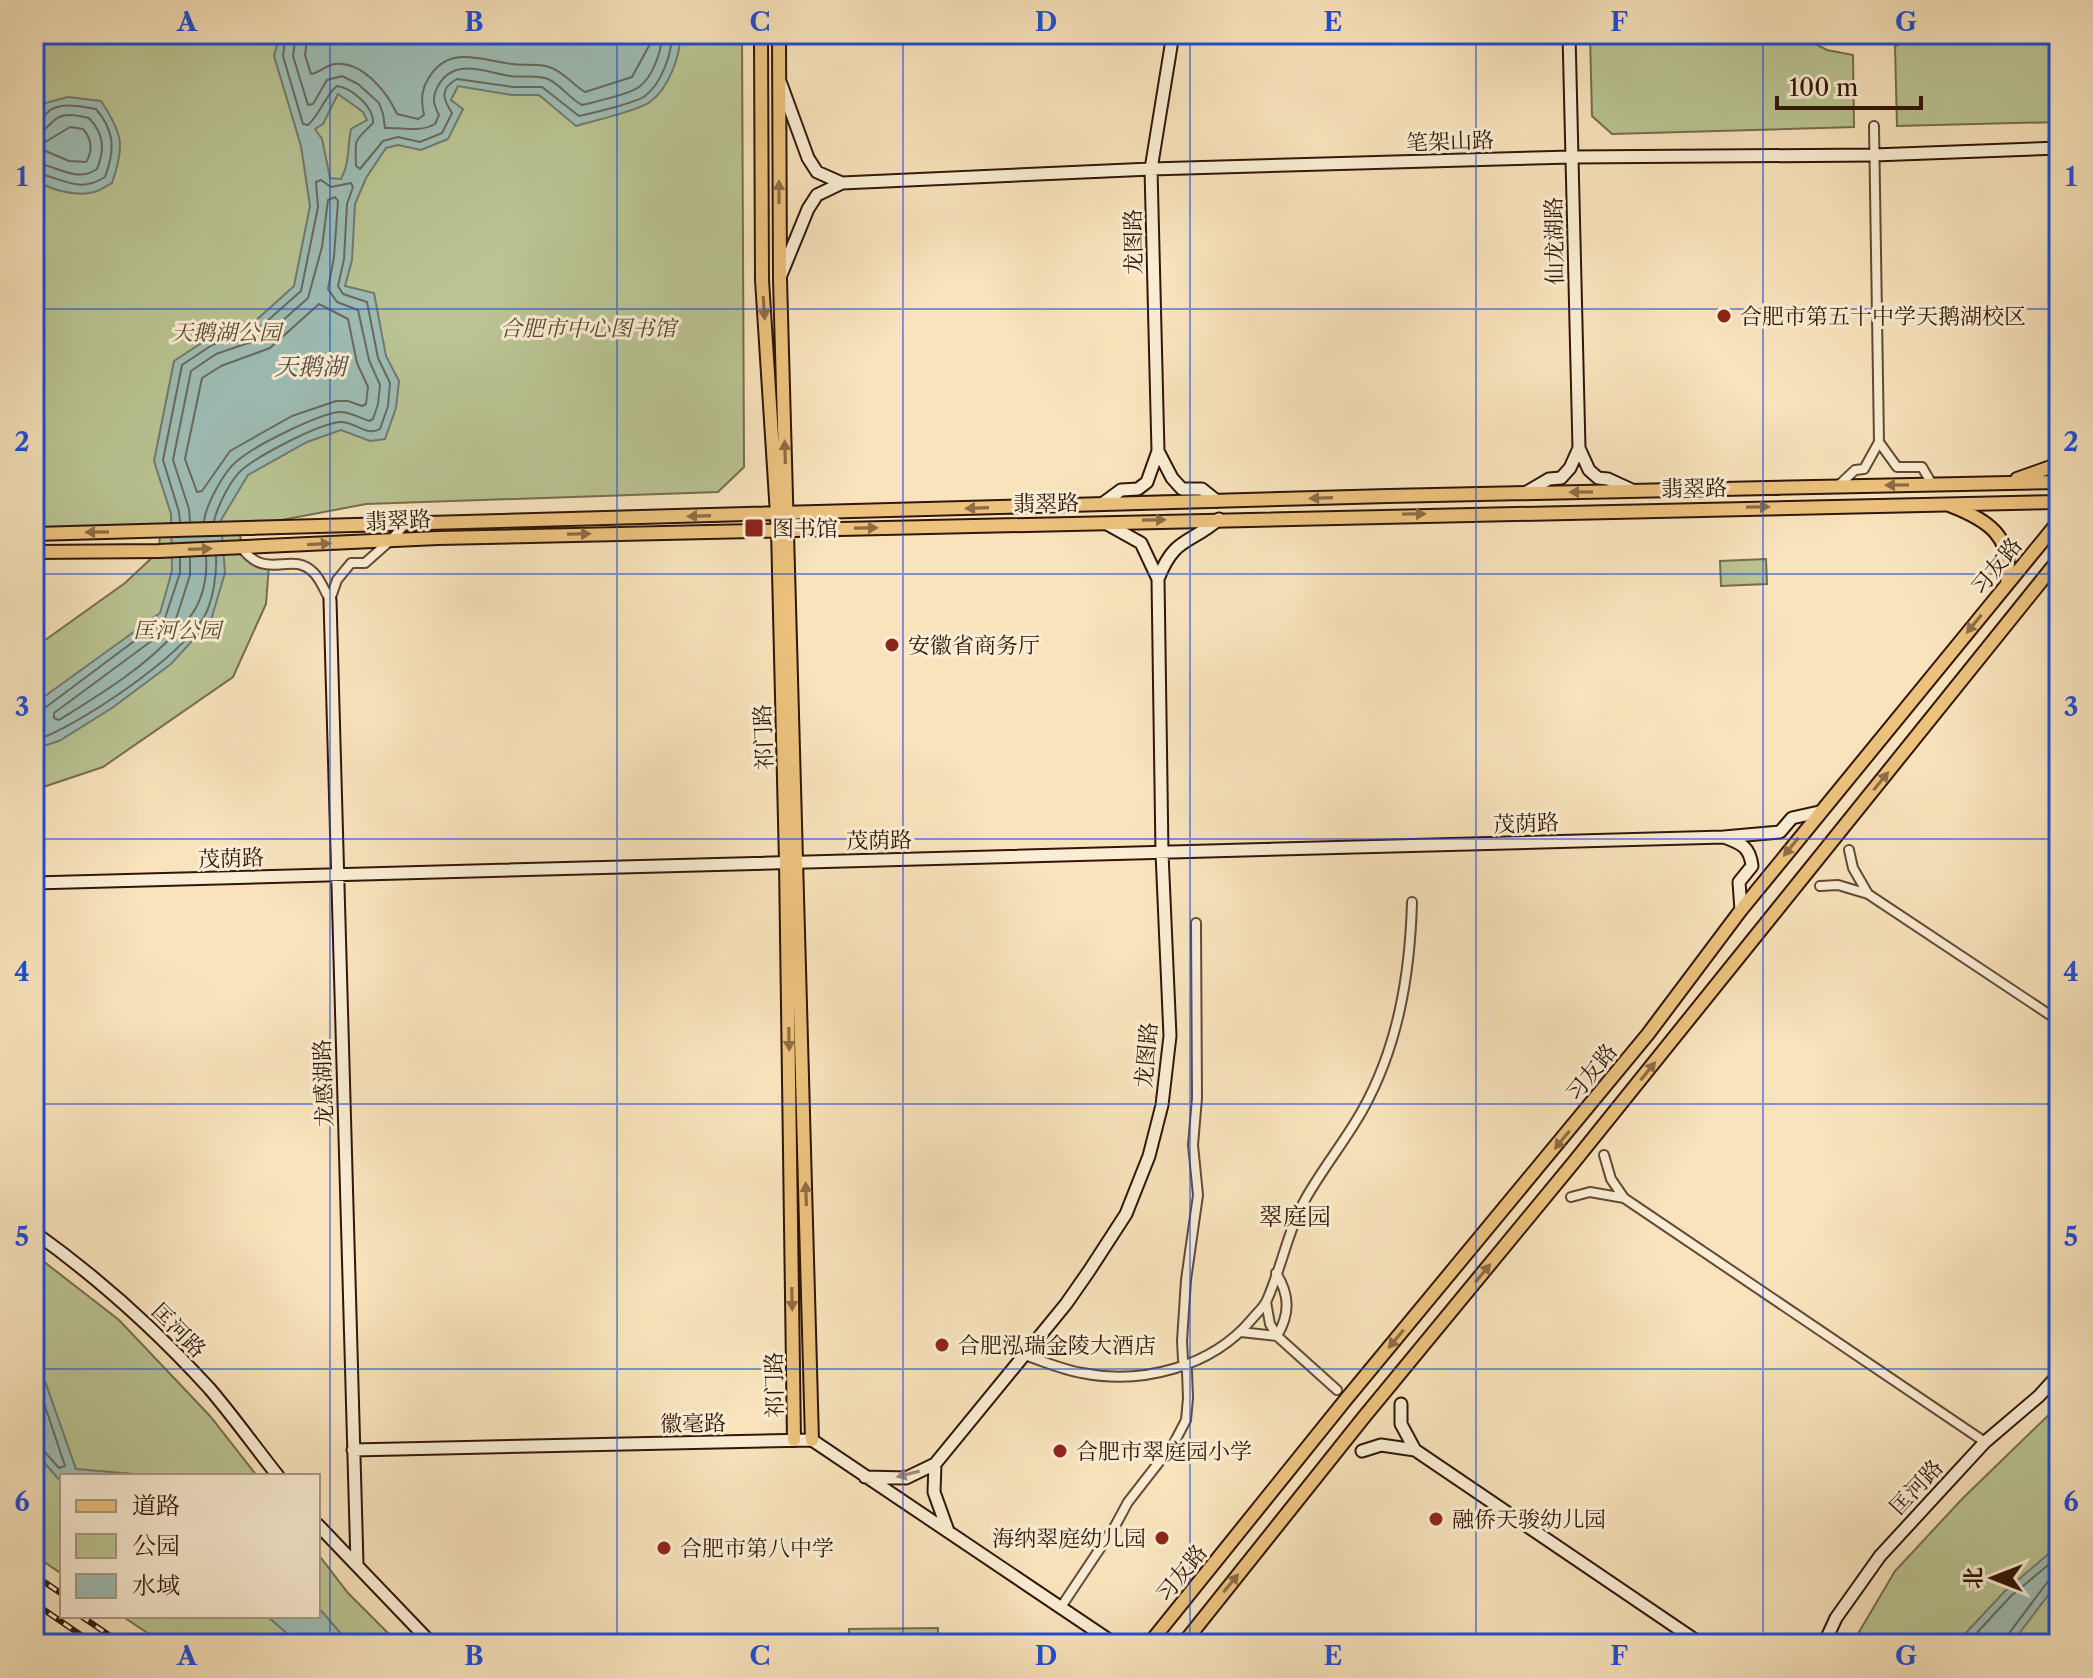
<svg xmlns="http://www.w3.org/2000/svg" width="2093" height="1678" viewBox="0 0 2093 1678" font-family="'Libre Caslon Text','Noto Serif SC',serif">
<rect width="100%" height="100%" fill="#f8e3bc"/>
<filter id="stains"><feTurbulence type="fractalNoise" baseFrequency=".0025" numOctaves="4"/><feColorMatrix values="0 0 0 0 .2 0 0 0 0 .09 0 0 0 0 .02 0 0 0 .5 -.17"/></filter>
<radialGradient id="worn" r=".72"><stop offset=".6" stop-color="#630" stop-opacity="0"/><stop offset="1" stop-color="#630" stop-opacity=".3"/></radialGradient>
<!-- green -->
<path fill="#bac493" stroke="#766d4e" stroke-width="2" d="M34,34H742L744,467L718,492L366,504L240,528L241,547L269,565L266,604L233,677L103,767L34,790V648L125,583L159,551L160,531L34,534Z
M1590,34H1796L1827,50L1853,55L1854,127L1612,134L1592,116Z
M1924,34H2059V122L1897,126L1895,46Z
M1766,559L1767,584L1721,586L1720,561Z
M34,1254L119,1320L210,1416L257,1476H62V1574L34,1555Z
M2059,1405V1644H1852L1895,1571L1963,1498Z
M318,1554L348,1593L399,1644H164L122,1616H318Z
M938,1628V1644H849V1629Z"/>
<!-- water -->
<path fill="#9ebdb5" stroke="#727a70" stroke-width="2" fill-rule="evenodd" d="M280,34H680C681,56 668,89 650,102C638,111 592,121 576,126L539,95H512L458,86L451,100L463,109L448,139L421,150L398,145L386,148L366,178L355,204L352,260L345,286L374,293L386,356L399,381L396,408L385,439L370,441L341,430L307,442L248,475L221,520L225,573L211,620L171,664L112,708L59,741L34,749V704L160,613L172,571L171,514L154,461L174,361L209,338L253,323L294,286L310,206L301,146L274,56ZM338,94L363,112L367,120L351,129C347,147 350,163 341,179L330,178L322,139L315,129L323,124Z
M68,97L101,101C123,134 125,146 112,183C106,186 100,191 94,192C78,197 45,190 34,177V119L45,103Z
M34,1366L46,1384L76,1469L158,1476H62V1483L34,1451Z
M2059,1545V1581L2011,1644H1963V1636L2005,1591Z
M318,1607L350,1644H299L267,1616H318Z"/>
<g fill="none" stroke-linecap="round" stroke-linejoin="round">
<!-- shore -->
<path stroke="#686a5f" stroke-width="2" d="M286,34L283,56L303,124L308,125C321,113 326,94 337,86C352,88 374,107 373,123C354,143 355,136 356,166L360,169L383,141L398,137L420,142L442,133L452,113C443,99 439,89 457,79L513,87H542L579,116C593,113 635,103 645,96C662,83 672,53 672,34
M296,34L293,56L308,105L313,104L327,80L342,76L358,84L379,103L383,114L385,128C403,127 419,133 435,124L439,115C433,104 432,97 438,86C454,57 484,72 510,76C522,78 537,74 548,79C561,85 570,99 582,105C597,101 628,95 639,87C653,77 662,50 662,34
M308,34L305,55L311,74C319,73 325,66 334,64C362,60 387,92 397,114L418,119L424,115C421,101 421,91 428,79C448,44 480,60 512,64C524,66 538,63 549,67C563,71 573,85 585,92L632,77L650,44V34
M34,122C44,121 42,117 49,111C61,101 82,107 96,109C115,131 115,150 105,177C77,195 61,176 34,173
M70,127L83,129C92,139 93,151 86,162L69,161L41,149L42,144Z
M34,132C47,131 47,126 56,119C65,112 79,116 89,118C104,134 105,149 97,169C76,184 55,164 34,163
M319,304L348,319L357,363L368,387L366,404L362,406L348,401H336L292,416L230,451L202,491L197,492L185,459L202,378L221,366L270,348Z
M180,522L179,512L163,460L182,365L212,345L258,329L301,291L318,207L316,182L321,180L331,187L351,183L353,187L347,204L344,259L338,286L343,294L367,302L378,358L390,383L388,406L380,429C366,437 355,421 340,422C318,424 262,454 244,468C231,478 218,505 214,521
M190,522L189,509L173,460L191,371L216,354L263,338L308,298L322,247L328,200L335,197L338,201L334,257L328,289L337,302L358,310L369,360L380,385L378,404L373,419L369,421C360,418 349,411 339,412C316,415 254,446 237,461C224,471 206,505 204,521
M190,558V575L175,622L178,627C200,614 208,581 206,557
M169,628L174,629L175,633C143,669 99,695 59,720L54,718V713Z
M34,712L42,710L165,618L180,573V558
M34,741C80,725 178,659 204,617C213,601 217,574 216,556
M34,1380L39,1388L65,1466L59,1468L42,1449L34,1447
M1971,1644L1972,1638L2011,1596L2059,1556
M2006,1644L2007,1636L2049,1580L2059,1577"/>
<!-- street casing -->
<g stroke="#634936" stroke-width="12">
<path id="street" d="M1874,126L1879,442
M1838,486L1855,470L1864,469L1879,442L1897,467H1922L1932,484
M241,547C267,583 291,549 314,573C321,580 325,592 330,600L337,580L351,563H365L391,540L405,524
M1820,886L1838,885L1868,894L1853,868L1849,850
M1868,894L2059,1021
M1571,1197L1590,1192L1624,1198L1611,1179L1604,1155
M1624,1198L1985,1442
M1266,1302L1270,1324L1277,1336L1337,1390
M1241,1332L1277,1336C1290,1314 1290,1295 1276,1273
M1024,1355C1043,1361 1063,1370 1082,1373C1142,1385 1212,1367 1252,1319C1257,1313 1264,1307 1267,1300C1282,1266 1288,1230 1306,1198C1323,1168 1345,1141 1362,1111C1398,1047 1410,975 1412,902
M1061,1607L1115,1526L1128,1502L1174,1443L1186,1420L1188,1398L1187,1371L1183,1360L1182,1341L1186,1280L1198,1195L1193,1145L1197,1098L1196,923"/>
</g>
<!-- secondary casing -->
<g stroke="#311609" stroke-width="15">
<path id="secondary" d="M1569,34L1579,448
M781,84L808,158L817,172L842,183L817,195L808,209L781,275
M842,183L1151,169L1572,157L1874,155L2059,148
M1158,451L1151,169L1173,34
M1525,493L1549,479L1561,478L1570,468L1579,448L1589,470L1598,478L1608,479L1632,490
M1102,504L1121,490L1138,489L1147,482L1158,451L1172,478L1182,489H1202L1217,501
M1107,524L1141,543L1158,579C1175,536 1189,545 1219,519
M330,600L357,1564
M34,883L1724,837
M1741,910L1739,882L1752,866C1750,847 1742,844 1724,837L1780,832L1792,818L1819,812
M34,1232C97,1277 157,1331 209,1388C233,1416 255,1447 278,1476
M353,1450L812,1440L1115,1644
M1415,1450L1701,1644
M1362,1451L1381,1445L1415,1450L1401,1424V1404
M935,1464L1066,1304L1089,1271L1126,1214L1149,1156L1162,1105L1170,1036L1162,853L1158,579
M865,1477L906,1478L935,1464L934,1492L948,1531
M318,1525L432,1644
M1824,1644L1836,1618L1880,1556L1985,1442L2039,1396L2059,1374"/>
</g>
<!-- primary casing -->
<g stroke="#311609" stroke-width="16">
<path id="primary" d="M761,34L762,280L778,530L786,862L794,1440
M779,34L780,279L812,1440
M2017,479L2059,464
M1949,505C1988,520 2014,536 2007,584
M34,534L1388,496L2059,482
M34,552L159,551L438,538L2059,502
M1149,1644L1347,1398L1648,1034L1741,910L2059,521
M1183,1644L1364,1417L1574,1162L2059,559"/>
</g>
<!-- street -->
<use href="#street" stroke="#faedd3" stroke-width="8"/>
<!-- secondary -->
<use href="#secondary" stroke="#faedd3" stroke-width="11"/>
<!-- primary -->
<use href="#primary" stroke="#ecc27e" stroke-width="12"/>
<!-- rail casing -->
<g stroke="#311609" stroke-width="6">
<path id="rail" d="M34,1575L62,1594
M34,1603L94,1644
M81,1616L122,1644
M2046,1644L2059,1629"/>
</g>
<!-- rail -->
<use href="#rail" stroke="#faedd3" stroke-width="3" stroke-dasharray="9" stroke-linecap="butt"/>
</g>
<!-- one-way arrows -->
<defs><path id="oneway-solid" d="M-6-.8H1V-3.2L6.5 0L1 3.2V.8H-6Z" transform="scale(2)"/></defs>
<g fill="#8e6c44">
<use href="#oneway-solid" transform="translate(779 192) rotate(-90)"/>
<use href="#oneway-solid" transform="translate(764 308) rotate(86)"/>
<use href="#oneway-solid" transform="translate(785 452) rotate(-92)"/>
<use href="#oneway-solid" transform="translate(1897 485) rotate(179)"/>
<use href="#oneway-solid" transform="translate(1581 492) rotate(179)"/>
<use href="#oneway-solid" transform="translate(1321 498) rotate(178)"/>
<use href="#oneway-solid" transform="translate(1758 507) rotate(-1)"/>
<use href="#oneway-solid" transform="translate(977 508) rotate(178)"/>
<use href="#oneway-solid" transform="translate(1414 514) rotate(-1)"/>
<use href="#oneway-solid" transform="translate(699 516) rotate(178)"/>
<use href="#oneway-solid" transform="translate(1154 520) rotate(-1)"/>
<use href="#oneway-solid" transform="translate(866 528) rotate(-1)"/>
<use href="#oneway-solid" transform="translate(97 532) rotate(179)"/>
<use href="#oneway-solid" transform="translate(579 534) rotate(-1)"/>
<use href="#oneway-solid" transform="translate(319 544) rotate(-3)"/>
<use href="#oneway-solid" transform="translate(200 549) rotate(-2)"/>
<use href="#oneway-solid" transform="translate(1974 624) rotate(129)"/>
<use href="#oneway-solid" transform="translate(1881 781) rotate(-51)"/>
<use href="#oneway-solid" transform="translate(1791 847) rotate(129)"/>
<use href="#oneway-solid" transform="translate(789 1039) rotate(89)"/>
<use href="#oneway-solid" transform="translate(1648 1071) rotate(-51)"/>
<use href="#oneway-solid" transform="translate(1562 1140) rotate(129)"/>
<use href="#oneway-solid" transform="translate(806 1194) rotate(-92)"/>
<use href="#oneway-solid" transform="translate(1483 1273) rotate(-50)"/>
<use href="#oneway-solid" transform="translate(792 1299) rotate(89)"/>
<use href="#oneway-solid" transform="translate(1396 1339) rotate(130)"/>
<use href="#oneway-solid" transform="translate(1231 1583) rotate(-51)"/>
</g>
<use fill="#a08c78" href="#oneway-solid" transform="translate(908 1474) rotate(166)"/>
<!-- grid -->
<path fill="none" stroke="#1d4ed8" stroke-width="2" stroke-opacity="0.55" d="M330,34V1644M617,34V1644M903,34V1644M1190,34V1644M1476,34V1644M1763,34V1644M34,309H2059M34,574H2059M34,839H2059M34,1104H2059M34,1369H2059"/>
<!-- markers -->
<g fill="#8f2418" stroke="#faedd3" stroke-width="3">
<circle cx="1724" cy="316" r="8"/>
<rect x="744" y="518" width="20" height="20" rx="4"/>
<circle cx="892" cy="645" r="8"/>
<circle cx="942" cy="1345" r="8"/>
<circle cx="1060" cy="1451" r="8"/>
<circle cx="1436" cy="1519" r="8"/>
<circle cx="1162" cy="1538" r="8"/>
<circle cx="664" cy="1548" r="8"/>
</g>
<g text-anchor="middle" stroke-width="6" stroke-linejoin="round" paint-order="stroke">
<!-- street labels -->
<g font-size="22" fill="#311609" stroke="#faedd3">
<text transform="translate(1450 141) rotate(-2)" y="8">笔架山路</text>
<text transform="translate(1554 241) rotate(-91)" y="8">仙龙湖路</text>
<text transform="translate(1133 242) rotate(-91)" y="8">龙图路</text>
<text transform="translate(1694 488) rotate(-1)" y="8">翡翠路</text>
<text transform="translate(1046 503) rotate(-1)" y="8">翡翠路</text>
<text transform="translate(398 520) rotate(-3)" y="8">翡翠路</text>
<text transform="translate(1996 566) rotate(-51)" y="8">习友路</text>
<text transform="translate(763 737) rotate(-92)" y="8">祁门路</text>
<text transform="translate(1526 823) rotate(-2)" y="8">茂荫路</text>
<text transform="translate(879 840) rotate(-1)" y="8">茂荫路</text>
<text transform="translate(231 858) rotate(-2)" y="8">茂荫路</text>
<text transform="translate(1146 1055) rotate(-85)" y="8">龙图路</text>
<text transform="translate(1591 1072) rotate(-51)" y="8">习友路</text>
<text transform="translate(323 1083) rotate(-92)" y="8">龙感湖路</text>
<text transform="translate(179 1330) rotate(45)" y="8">匡河路</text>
<text transform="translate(774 1385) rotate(-91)" y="8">祁门路</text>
<text transform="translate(693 1423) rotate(-1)" y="8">徽毫路</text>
<text transform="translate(1916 1487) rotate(-47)" y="8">匡河路</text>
<text transform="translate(1181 1573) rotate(-51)" y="8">习友路</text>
</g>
<!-- poi labels -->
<g font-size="22" fill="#311609" stroke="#faedd3" text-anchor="start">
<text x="1740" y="324">合肥市第五十中学天鹅湖校区</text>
<text x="772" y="536">图书馆</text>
<text x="908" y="653">安徽省商务厅</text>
<text x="958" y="1353">合肥泓瑞金陵大酒店</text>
<text x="1076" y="1459">合肥市翠庭园小学</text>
<text x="1452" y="1527">融侨天骏幼儿园</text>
<text x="1146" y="1546" text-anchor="end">海纳翠庭幼儿园</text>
<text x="680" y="1556">合肥市第八中学</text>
</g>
<!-- park labels -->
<g font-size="22" font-style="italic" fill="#5a4a32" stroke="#faedd3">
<text x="588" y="336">合肥市中心图书馆</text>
<text x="226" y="340">天鹅湖公园</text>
<text x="177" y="638">匡河公园</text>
</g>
<!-- water labels -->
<g font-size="24" font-style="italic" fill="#575045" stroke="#faedd3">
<text x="310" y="375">天鹅湖</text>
</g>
<!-- neighbourhood labels -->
<g font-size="24" fill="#311609" stroke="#faedd3">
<text x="1295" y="1225">翠庭园</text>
</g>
</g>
<!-- margin -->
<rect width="2093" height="1678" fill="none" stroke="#f8e3bc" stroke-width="88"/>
<!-- legend -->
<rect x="60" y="1474" width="260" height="144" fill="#faedd3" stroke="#aa9782" stroke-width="2"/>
<rect x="76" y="1500" width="40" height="12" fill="#ecc27e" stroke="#aa9782" stroke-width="2"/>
<text x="132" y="1514" font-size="24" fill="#311609">道路</text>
<rect x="76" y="1534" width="40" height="24" fill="#bac493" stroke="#aa9782" stroke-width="2"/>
<text x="132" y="1554" font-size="24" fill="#311609">公园</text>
<rect x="76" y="1574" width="40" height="24" fill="#9ebdb5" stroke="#aa9782" stroke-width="2"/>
<text x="132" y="1594" font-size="24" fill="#311609">水域</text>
<!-- north arrow -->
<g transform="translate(1993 1578) rotate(270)" stroke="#faedd3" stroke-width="6" paint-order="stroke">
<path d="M0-6L14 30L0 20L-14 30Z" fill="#311609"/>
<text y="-12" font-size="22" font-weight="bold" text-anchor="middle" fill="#311609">北</text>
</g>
<!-- scale -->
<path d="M1777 96v12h144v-12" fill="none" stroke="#311609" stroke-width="4"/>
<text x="1789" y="96" font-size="24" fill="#311609" stroke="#faedd3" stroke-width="6" paint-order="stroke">100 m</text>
<rect x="44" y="44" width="2005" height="1590" fill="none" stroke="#1d4ed8" stroke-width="3"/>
<g font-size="26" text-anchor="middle" font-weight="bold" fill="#1d4ed8">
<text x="187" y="31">A</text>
<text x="474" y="31">B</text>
<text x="760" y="31">C</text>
<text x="1046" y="31">D</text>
<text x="1333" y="31">E</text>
<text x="1619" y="31">F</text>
<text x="1906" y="31">G</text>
<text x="22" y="186">1</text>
<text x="2071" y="186">1</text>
<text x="22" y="451">2</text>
<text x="2071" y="451">2</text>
<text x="22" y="716">3</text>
<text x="2071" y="716">3</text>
<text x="22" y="981">4</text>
<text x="2071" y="981">4</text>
<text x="22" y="1246">5</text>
<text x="2071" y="1246">5</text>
<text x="22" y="1511">6</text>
<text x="2071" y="1511">6</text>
<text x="187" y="1665">A</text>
<text x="474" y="1665">B</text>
<text x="760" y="1665">C</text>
<text x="1046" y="1665">D</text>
<text x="1333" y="1665">E</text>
<text x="1619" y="1665">F</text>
<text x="1906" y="1665">G</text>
</g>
<rect width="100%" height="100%" filter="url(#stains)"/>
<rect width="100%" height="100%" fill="url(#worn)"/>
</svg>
